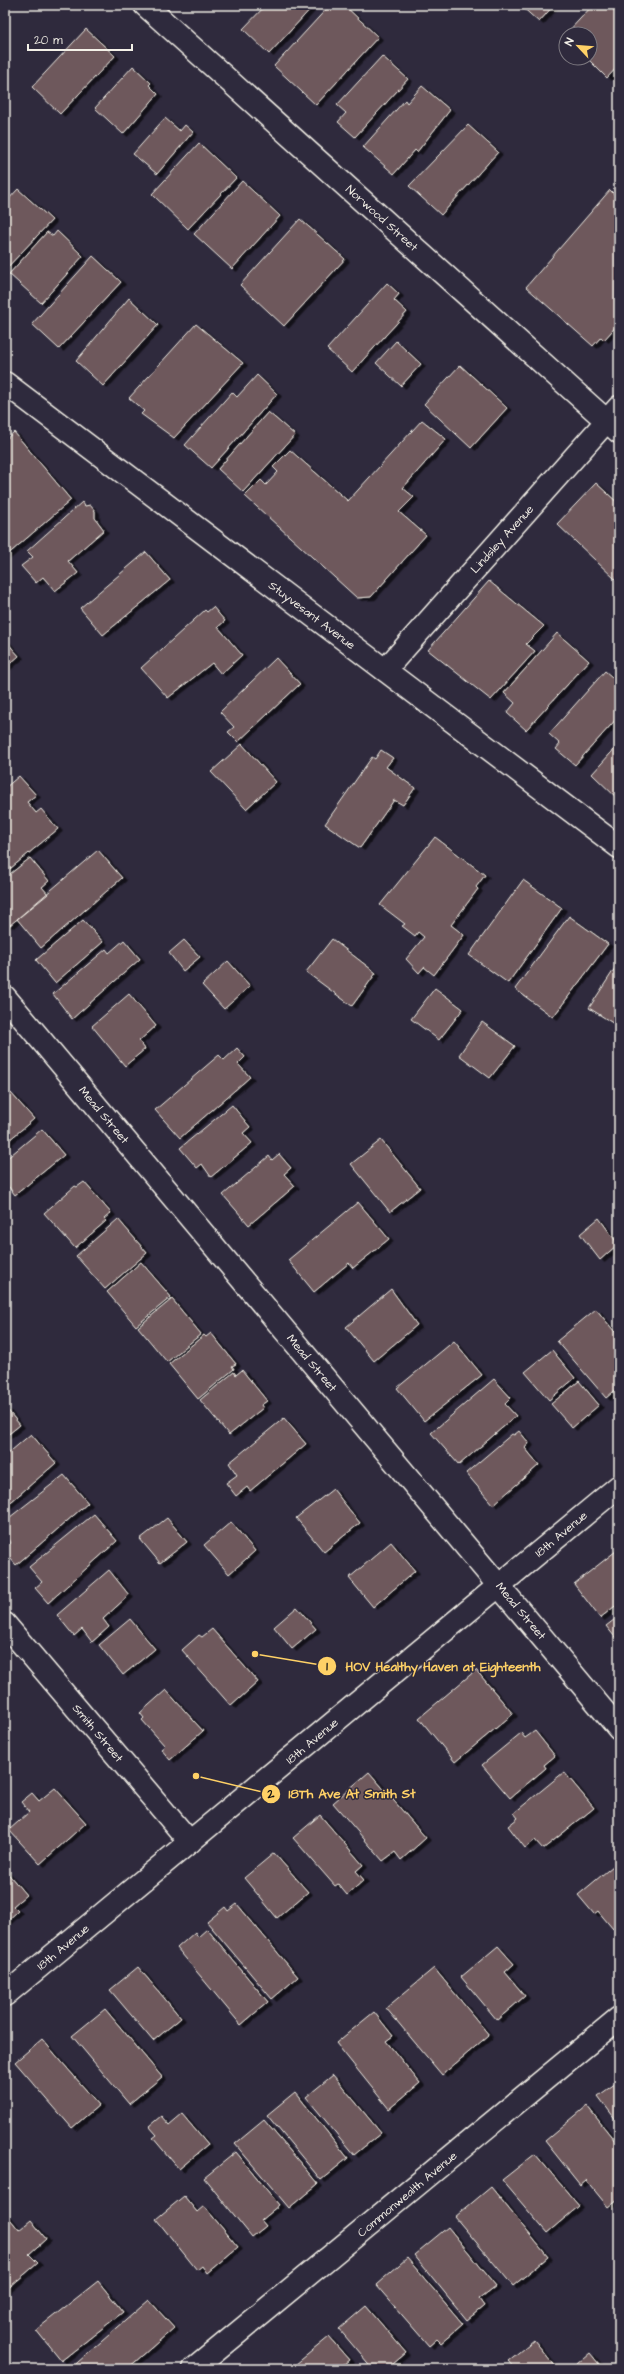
<svg xmlns="http://www.w3.org/2000/svg" width="624" height="2374" viewBox="0 0 624 2374" font-family="'Architects Daughter',sans-serif">
<defs>
<filter id="shadow"><feDropShadow dx="4.5" dy="2.5" stdDeviation="0" flood-color="#0009"/></filter>
</defs>
<rect width="100%" height="100%" fill="#2f2a3d"/>
<filter id="ink" filterUnits="userSpaceOnUse"><feTurbulence type="fractalNoise" baseFrequency=".025" numOctaves="2"/><feDisplacementMap in="SourceGraphic" scale="8" xChannelSelector="R" yChannelSelector="G"/><feConvolveMatrix kernelMatrix="1 2 1 2 8 2 1 2 1" color-interpolation-filters="sRGB"/></filter>
<g filter="url(#ink)">
<!-- building -->
<path fill="#6e595c" stroke="#f4f1e8" filter="url(#shadow)" d="M266,5H314L269,54L243,29Z
M330,5H344L378,37L316,105L274,66Z
M520,5H554L539,22Z
M593,5H619V65L607,78L587,58H590V34H566Z
M86,29L115,56L60,114L32,87Z
M382,56L408,79L355,137L338,122L346,113L337,105Z
M133,66L151,83L149,85L158,94L123,134L95,108Z
M422,86L450,110L417,152L415,150L394,174L363,147L405,100L407,103Z
M165,118L180,131L185,125L193,132L157,174L133,154Z
M468,125L498,152L441,215L409,186Z
M199,143L236,178L188,229L152,194Z
M242,181L280,216L232,269L194,234Z
M18,189L52,220L5,270V203Z
M610,190L619,199V323L604,340L601,337L593,346L526,287Z
M300,219L345,259L284,326L240,285Z
M57,231L83,256L41,303L9,274L47,232L53,236Z
M93,256L121,282L59,349L32,324Z
M387,283L399,294L394,300L407,312L352,372L327,349Z
M129,298L158,325L103,386L76,361Z
M196,324L243,363L174,438L141,414L144,411L129,398Z
M396,341L421,364L401,386L376,363Z
M460,365L507,408L471,448L424,404Z
M257,375L277,394L211,468L185,445L232,392L237,397Z
M268,412L295,435L243,492L218,469Z
M422,420L446,439L403,488L414,497L399,512L426,535L371,597L357,598L245,496L261,480L266,485L278,472L273,467L290,450L348,501Z
M14,432L71,500L5,557V440Z
M596,483L619,504V575L615,579L557,524Z
M82,502L85,506L90,505L95,511V518L104,530L68,561L78,573L55,591L43,577L36,583L21,566L33,557L27,551Z
M146,552L170,580L103,635L80,608Z
M489,581L544,626L526,644L535,651L491,700L428,650Z
M213,607L225,621L218,627L242,655L221,674L212,663L168,698L141,668L205,610L207,612Z
M557,633L589,661L526,730L507,713L515,703L504,693Z
M5,640L19,656L5,668Z
M276,658L300,684L238,742L228,732L234,727L220,712Z
M605,671L619,683V716L575,765L556,749L560,744L549,734Z
M242,744L276,782L246,809L211,772Z
M619,744V800L592,774Z
M381,750L393,758L386,767L415,788L403,805L394,800L360,848L325,824L372,757L375,759Z
M19,776L36,795L27,802L36,813L41,809L58,829L5,873V788Z
M435,837L485,875L476,887L478,889L451,925L464,935L434,975L424,967L419,973L406,959L424,937L418,932L415,936L402,926L405,924L380,905Z
M98,850L122,878L41,948L17,919Z
M30,858L49,881L42,887L48,894L10,925L8,924L5,926V878Z
M523,880L562,908L508,983L469,955Z
M569,916L608,944L553,1017L515,989Z
M83,920L103,942L55,983L36,960Z
M332,939L376,973L352,1006L306,972Z
M124,940L140,959L72,1019L53,994L106,949L109,953Z
M184,940L200,957L183,971L169,953Z
M228,961L250,986L224,1009L202,985Z
M619,962V1027L589,1008Z
M435,988L463,1009L439,1040L411,1019Z
M129,994L156,1026L139,1041L145,1049L125,1066L92,1026Z
M482,1022L515,1046L490,1078L459,1055Z
M237,1048L245,1057L238,1064L250,1077L180,1138L155,1110L219,1055L224,1060Z
M11,1093L34,1119L8,1141L5,1148V1098Z
M232,1105L250,1127L243,1133L252,1143L211,1177L202,1164L197,1168L180,1148Z
M42,1129L64,1155L15,1195L5,1182V1160Z
M381,1140L420,1188L390,1212L351,1164Z
M279,1154L291,1168L284,1174L295,1186L249,1225L223,1195L269,1156L272,1160Z
M84,1182L111,1213L104,1219L106,1221L75,1248L44,1213L75,1186L77,1187Z
M358,1202L389,1239L353,1268L349,1263L314,1292L288,1260Z
M599,1218L618,1244L600,1260L580,1234Z
M118,1219L147,1253L105,1289L76,1256Z
M141,1262L171,1297L136,1326L107,1292Z
M391,1289L417,1325L374,1361L346,1327Z
M172,1299L201,1334L167,1362L138,1327Z
M596,1309L619,1337V1387L606,1398L557,1341Z
M211,1333L236,1364L232,1366L234,1369L198,1399L169,1364L204,1335L206,1337Z
M454,1341L482,1375L424,1421L397,1388Z
M552,1350L575,1378L549,1400L525,1372Z
M242,1370L267,1401L261,1405L263,1408L229,1435L200,1400L234,1372L236,1375Z
M494,1379L511,1398L505,1404L516,1416L459,1465L431,1433Z
M579,1381L599,1405L572,1428L551,1404Z
M5,1407L20,1425L5,1437Z
M284,1418L306,1444L250,1491L247,1487L236,1496L226,1483L237,1475L229,1463Z
M519,1431L529,1443L525,1448L539,1465L493,1505L466,1473L512,1434L514,1435Z
M31,1434L56,1463L5,1507V1456Z
M64,1475L88,1503L16,1565L5,1552V1548L11,1543L5,1536V1521Z
M333,1489L360,1523L324,1552L296,1518Z
M94,1514L117,1541L48,1603L35,1588L42,1582L29,1567Z
M167,1518L187,1542L160,1563L140,1539Z
M231,1522L255,1551L229,1574L204,1545Z
M391,1542L415,1571L373,1607L349,1578Z
M616,1551L619,1555V1603L600,1618L574,1584Z
M109,1570L129,1595L103,1619L109,1627L92,1642L82,1629L74,1636L57,1615Z
M297,1607L316,1629L292,1649L274,1627Z
M619,1616V1642L606,1626Z
M130,1619L155,1649L123,1675L99,1645Z
M212,1629L258,1682L231,1706L182,1650L199,1635L202,1637Z
M476,1670L513,1714L455,1762L419,1718Z
M166,1690L203,1731L170,1760L161,1749L165,1746L142,1720L144,1718L140,1713Z
M535,1731L555,1756L544,1765L546,1768L510,1798L482,1765L521,1733L525,1738Z
M369,1772L426,1838L401,1860L395,1852L383,1861L333,1803Z
M564,1772L594,1808L543,1849L535,1840L525,1848L508,1826L518,1818L514,1813Z
M55,1788L86,1823L40,1864L9,1830L29,1812L21,1802L32,1793L39,1801Z
M320,1815L363,1865L356,1871L364,1880L347,1895L338,1884L335,1886L293,1838Z
M274,1853L308,1892L277,1918L244,1878Z
M619,1861V1925L613,1929L598,1911L594,1914L578,1895Z
M5,1870L26,1895L13,1906L18,1911L5,1923Z
M237,1904L298,1977L272,1999L207,1922L225,1907L228,1911Z
M207,1929L268,2002L241,2025L177,1948L195,1932L198,1937Z
M498,1946L514,1964L505,1972L525,1996L497,2020L461,1977Z
M138,1967L181,2018L153,2041L110,1990Z
M434,1968L489,2035L442,2075L386,2008Z
M105,2009L162,2077L129,2104L72,2036Z
M374,2012L393,2036L386,2041L420,2083L389,2109L336,2043Z
M42,2039L99,2105L72,2128L15,2062Z
M333,2075L381,2133L354,2155L306,2097Z
M619,2081V2124L598,2096Z
M295,2092L348,2158L321,2180L267,2115Z
M587,2106L619,2146L616,2151L619,2154V2198L608,2207L586,2180L580,2185L545,2141Z
M182,2114L208,2145L179,2169L153,2138L157,2135L149,2126L161,2116L169,2125Z
M264,2120L318,2184L289,2208L235,2144Z
M236,2152L279,2205L261,2220L266,2226L252,2237L204,2178Z
M535,2154L579,2206L547,2233L502,2180Z
M491,2187L548,2257L513,2286L455,2217Z
M184,2196L197,2212L204,2206L238,2247L207,2273L202,2266L197,2270L156,2219Z
M6,2214L19,2230L31,2220L46,2239L29,2254L38,2263L5,2291Z
M448,2227L496,2286L479,2299L484,2306L467,2320L414,2255Z
M407,2258L463,2324L441,2343L437,2339L429,2346L376,2285Z
M98,2281L123,2312L61,2361L36,2330Z
M149,2300L174,2328L127,2369H70Z
M366,2306L406,2353L387,2369H373L339,2329Z
M329,2337L349,2360L338,2369H290Z
M534,2340L556,2367L553,2369H515L508,2361Z
M590,2353L603,2369H571Z"/>
<g fill="none" stroke-linecap="round" stroke-linejoin="round">
<!-- minor casing -->
<g stroke="#f4f1e8" stroke-width="25">
<path id="minor" d="M145,5L619,432
M385,670L619,407
M5,997L619,1729
M5,1624L190,1842
M194,2369L619,2018"/>
</g>
<!-- secondary casing -->
<g stroke="#f4f1e8" stroke-width="25">
<path id="secondary" d="M5,383L619,847
M5,1995L619,1486"/>
</g>
<!-- minor -->
<use href="#minor" stroke="#2f2a3d" stroke-width="22"/>
<!-- secondary -->
<use href="#secondary" stroke="#2f2a3d" stroke-width="22"/>
</g>
</g>
<g text-anchor="middle" stroke-width="3" stroke-linejoin="round" paint-order="stroke">
<!-- street labels -->
<g font-size="12" fill="#f4f1e8" stroke="#2f2a3d">
<text transform="translate(382 218) rotate(42)" y="4">Norwood Street</text>
<text transform="translate(502 539) rotate(-48)" y="4">Lindsley Avenue</text>
<text transform="translate(312 615) rotate(37)" y="4">Stuyvesant Avenue</text>
<text transform="translate(104 1115) rotate(50)" y="4">Mead Street</text>
<text transform="translate(312 1363) rotate(50)" y="4">Mead Street</text>
<text transform="translate(561 1534) rotate(-40)" y="4">18th Avenue</text>
<text transform="translate(521 1611) rotate(50)" y="4">Mead Street</text>
<text transform="translate(98 1733) rotate(50)" y="4">Smith Street</text>
<text transform="translate(312 1741) rotate(-40)" y="4">18th Avenue</text>
<text transform="translate(63 1947) rotate(-40)" y="4">18th Avenue</text>
<text transform="translate(407 2194) rotate(-40)" y="4">Commonwealth Avenue</text>
</g>
</g>
<!-- callouts -->
<path fill="none" stroke="#ffd166" stroke-width="1.5" d="M255 1654L327 1666M196 1776L271 1794"/>
<g fill="#ffd166" stroke="#2f2a3d" stroke-width="1.5">
<circle cx="255" cy="1654" r="4"/>
<circle cx="196" cy="1776" r="4"/>
<circle cx="327" cy="1666" r="10"/>
<circle cx="271" cy="1794" r="10"/>
</g>
<g font-size="12" text-anchor="middle" font-weight="bold" fill="#111">
<text x="327" y="1670">1</text>
<text x="271" y="1798">2</text>
</g>
<g font-size="13" text-anchor="middle" font-weight="bold" fill="#ffd166" stroke="#2f2a3d" stroke-width="3" stroke-linejoin="round" paint-order="stroke">
<text x="443" y="1671">HOV Healthy Haven at Eighteenth</text>
<text x="352" y="1798">18Th Ave At Smith St</text>
</g>
<!-- margin -->
<rect width="624" height="2374" fill="none" stroke="#2f2a3d" stroke-width="20"/>
<rect x="10" y="10" width="604" height="2354" fill="none" stroke="#f4f1e8" stroke-width="1.5" filter="url(#ink)"/>
<!-- north arrow -->
<g transform="translate(578 46) rotate(296)"><circle r="19" fill="#2f2a3d" stroke="#7e7a81"/>
<path d="M0-3L7 15L0 10L-7 15Z" fill="#ffd166"/>
<text y="-6" font-size="11" font-weight="bold" text-anchor="middle" fill="#f4f1e8">N</text>
</g>
<!-- scale -->
<path d="M28 44v6h104v-6" fill="none" stroke="#f4f1e8" stroke-width="2"/>
<text x="34" y="44" font-size="12" fill="#f4f1e8" stroke="#2f2a3d" stroke-width="3" paint-order="stroke">20 m</text>
</svg>
